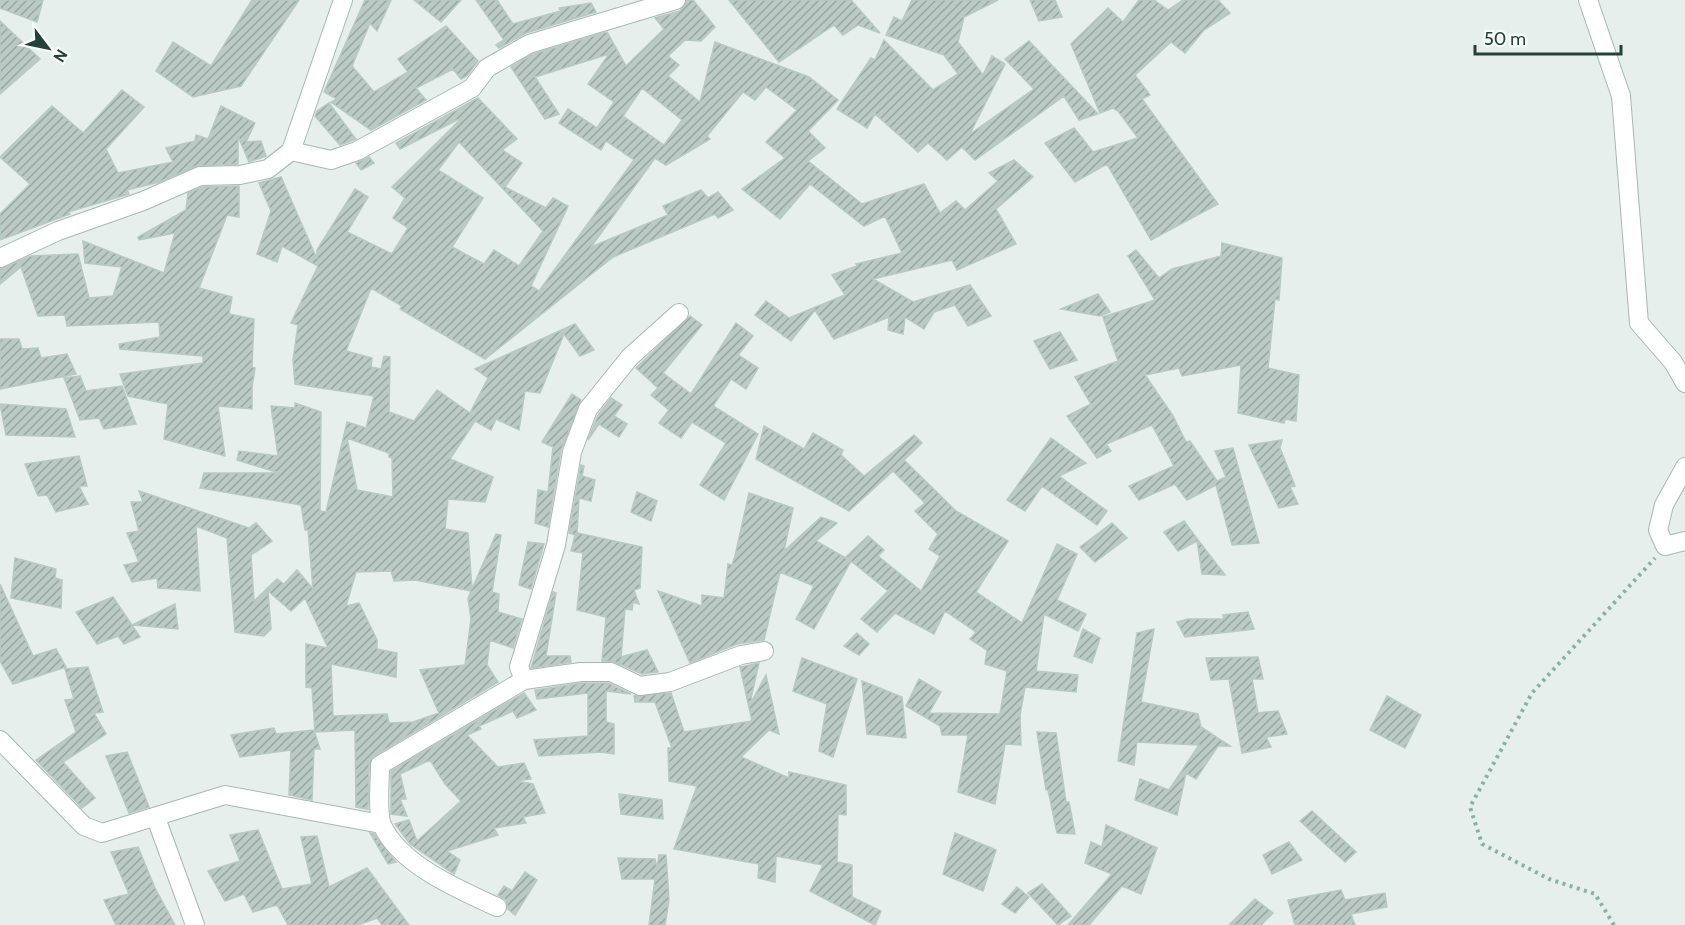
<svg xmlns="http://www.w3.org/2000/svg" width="1685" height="925" viewBox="0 0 1685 925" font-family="Cabin,sans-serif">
<defs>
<pattern id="building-hatch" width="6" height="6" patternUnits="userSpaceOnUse" patternTransform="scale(1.5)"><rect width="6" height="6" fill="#bbcac4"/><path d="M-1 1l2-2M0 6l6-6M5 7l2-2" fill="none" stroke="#98a6a0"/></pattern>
</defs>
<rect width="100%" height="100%" fill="#e6efeb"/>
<!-- building -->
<path fill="url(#building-hatch)" stroke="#b8c9c2" stroke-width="1.5" fill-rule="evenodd" d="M0,0H43L37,22L0,8Z
M252,0H299L241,86L193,97L156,71L173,42L211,66Z
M365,0H391L377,31L370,23L352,66L374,92L408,72L398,59L446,26L478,61L467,76L461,79L453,69L416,88L426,100L371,130L331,102L337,99L324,92Z
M414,0H461L441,22Z
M476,0H497L513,24L561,11L559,8L591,3L596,12L526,33L499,48L496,45L504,40Z
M687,0H693L715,27L701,41L685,40L668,56L679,65L668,76L700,102L715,42L809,77L838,100L808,131L825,148L808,161L862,204L924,184L940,213L956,201L965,210L998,181L989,173L1014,160L1033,177L996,209L1016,244L957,270L952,260L873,279L913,302L970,285L991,316L968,326L955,305L934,312L924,329L905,317L903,334L888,330L889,317L834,339L815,310L791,341L755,315L766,301L789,318L845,295L832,275L857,266L856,264L902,253L885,216L864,226L810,184L780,219L742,189L785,158L766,142L797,110L766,87L755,100L743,92L707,136L710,139L666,165L655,158L591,247L668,215L663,206L701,190L708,198L718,192L733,210L718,218L715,214L613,257L485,359L400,309L402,306L371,288L346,351L372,358L371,367L381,369L384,356L390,357L389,412L414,421L437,390L470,413L488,378L475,369L575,324L594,350L580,356L564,334L540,393L525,391L519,430L496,419L491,430L475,421L450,459L493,477L485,502L448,499L445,529L468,533L472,589L496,534L501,535L492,592L499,594L498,612L522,619L513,648L490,640L487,665L498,682L374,756L369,765L368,809L356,807L355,730L315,732L312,688L306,687V644L328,648L305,598L291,611L268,591L271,629L264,636L235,632L227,538L196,526L200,591L158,588L157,578L132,582L124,565L139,562L127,533L139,531L131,502H143L139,491L249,528L256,523L272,541L251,555L254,601L277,579L284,584L297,570L313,589L308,530H305L301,505L200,488L204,473H279L237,460L239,451L278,456L271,406L295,408V403L321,412L320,511L326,512L347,422L366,428L374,396L295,384L293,360L298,325L291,323L318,266L282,246L277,262L257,254L271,211L259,183L281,177L317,259V250L355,189L368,197L347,232L392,254L408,228L393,218L405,198L392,187L463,117L400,149L396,143L478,98L517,139L502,150L522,163L505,187L546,208L553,198L568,206L531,286L539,291L634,160L606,141L601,150L559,123L568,109L597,128L614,102L588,84L609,54L535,77L559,114L545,119L511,67L533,54L607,32L626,66L664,29L655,18L680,11ZM642,88L682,120L664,145L623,116ZM459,142L543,231L519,266L494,250L484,264L452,247L483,198L438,170ZM347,438L389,453V457L392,458L393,497L357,490ZM391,571L394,581L415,580L471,591L468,598L471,619L465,665L420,670L439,713L413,722L389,723L387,714L333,716L331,664L396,677L397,653L377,649V640L359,603L346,606L356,572Z
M729,0H851L880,33L858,25L843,35L834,25L779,62Z
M912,0H998L964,17L958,42L983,75L992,56L1005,64L970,134L1034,89L1005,59L1029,41L1098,114L1079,120L1064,96L975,160L962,147L947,160L928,143L918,152L875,114L867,128L837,109L871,58L875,60L884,40L933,90L958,74L944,55L886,35L894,17L902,21Z
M1030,0H1055L1062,17L1039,21Z
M1139,0H1154L1168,10L1183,0H1218L1230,13L1204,30L1185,53L1171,42L1135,75L1150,95L1142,99L1218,204L1151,240L1107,164L1075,182L1045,143L1074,128L1093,152L1138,138L1118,111L1113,108L1100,113L1071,44L1108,8L1123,22Z
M0,21L40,59L0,94Z
M122,90L144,107L106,149L118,173L173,162L166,148L195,141L196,135L208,139L221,106L255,123L246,142L261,141L266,156L249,162L238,136V164L196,166L159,182L127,190L129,194L68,212L70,214L0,240V214L30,184L0,157L52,106L83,133Z
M329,103L355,138L356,139L340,145L315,116L317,111Z
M369,157L374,163L361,170L356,163Z
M239,186V217L227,215L199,288L232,297L229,314L254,319L252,367L255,368L252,387V409L218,406L225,456L164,439L168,404L128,396L120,374L203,363V356L120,349L119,344L160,337L159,322L67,326L65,315L38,316L21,267L0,284V269L31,256L78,254L89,298L113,296L122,267L85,263L83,241L164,273L175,233L139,240L138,237L186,210L188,193L202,187Z
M1222,243L1282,258L1279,300L1275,299L1268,368L1299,375L1296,421L1285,419L1284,423L1238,413L1241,365L1182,376L1179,368L1145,375L1173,416L1186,442L1190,441L1217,481L1226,477L1215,451L1233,448L1259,543L1232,545L1216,485L1187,500L1175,484L1139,500L1129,486L1174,466L1152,425L1106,444L1111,451L1097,458L1067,416L1091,404L1075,377L1118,361L1103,317L1155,300L1128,256L1136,250L1159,278L1172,269L1221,256Z
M1098,294L1110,312L1100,316L1061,309Z
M690,316L702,325L663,373L691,394L736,323L753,336L738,355L758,368L746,389L731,379L713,406L758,434L724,500L700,485L726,443L692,422L681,438L659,423L669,410L651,395L658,388L636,368Z
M1060,332L1077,360L1050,369L1034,341Z
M0,339H19L22,349L38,348L41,358L67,354L76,374L0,389Z
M80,376L86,391L122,386L136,424L104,429L99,418L80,420L64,378Z
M572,394L581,400L561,450L548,527L535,523L538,490L548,492L553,447L542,442Z
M611,398L622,405L614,416L627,424L619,437L599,424L588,440L598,415Z
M0,404L66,409L75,437L6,435Z
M764,426L804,449L813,433L843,450L841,455L864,476L914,435L922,443L904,460L956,511L1008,541L976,592L1022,623L1057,544L1077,554L1057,600L1086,614L1078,631L1044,614L1036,671L1078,675L1076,692L1025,687L1020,715L1021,745L1005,744L995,804L958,792L968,735H942L940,726L906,706L919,679L941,692L929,713L1000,714L1007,671L985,664L987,650L970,639L976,632L945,611L934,634L895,613L877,632L861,619L888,591L846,557L868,536L884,550L878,556L921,591L940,556L929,549L938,534L915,511L925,503L893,471L849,511L756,459Z
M1051,438L1086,463L1059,476L1107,511L1097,525L1042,486L1025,511L1007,500Z
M1282,440L1280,448L1295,486L1290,487L1298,504L1279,508L1249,445Z
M79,456L87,486H79L88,504L56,512L47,495L38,496L25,464Z
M581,465L584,466L582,476L595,480L591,501L579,498L577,533L642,547L640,588L634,590L639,604L633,602L632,610L625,609L621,657L647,650L658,672L642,674L615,662L602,661L606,617L577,610L583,553L571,551L575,535L569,533Z
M637,492L657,501L651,521L631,512Z
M749,493L793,508L784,551L821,517L837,523L816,541L851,561L814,629L796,619L814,586L780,572L764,640L737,644L690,663L658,591L702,606V595L724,598L728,564L732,565L735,556Z
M1184,521L1198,540L1225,575L1202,574L1197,541L1178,551L1164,532Z
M1112,523L1127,538L1095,562L1080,547Z
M528,542L544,544L531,589L519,585Z
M15,558L56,569L55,578L62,580L61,608L11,598Z
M0,584L33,656L56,649L66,667L13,684L0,661Z
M553,592L556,593L546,656H570L571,662L531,668Z
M113,597L140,637L124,644L118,636L97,644L76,612Z
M175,604L178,629L132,625Z
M1248,612L1254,629L1185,637L1177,622L1188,619H1224L1223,615Z
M1083,629L1100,638L1092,663L1074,656Z
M1154,629L1141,702L1198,714L1201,727L1230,746H1218L1196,779L1186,773L1177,815L1135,800L1140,779L1169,790L1199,745L1137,742L1134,765L1118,761L1137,633Z
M857,633L869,644L859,655L844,646Z
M1258,657L1263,679H1252L1258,713L1278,711L1287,734L1266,737L1271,747L1242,753L1229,679L1211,680L1206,658Z
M802,658L857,679L833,757L819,751L827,704L793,691Z
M759,663L751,698L753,699L766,675L779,734L769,730L741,757L789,778V772L846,785V815L838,814L837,862L852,865V897L881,911L875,925L810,891L823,865L776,856L775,882L758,878L759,864L674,849L697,786L669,781L668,748H672L655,702H635L634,696L671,693L684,732L752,721L740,667Z
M88,667L103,712L94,713L106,734L63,762L95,798L82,808L36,760L76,732L65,700L74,699L65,669Z
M862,681L902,697L906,738L867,734Z
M582,683H608L631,694L606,691V722L614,724V754L601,752L539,756L534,740L588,736V693L537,699L535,690Z
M524,693L536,710L517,718L513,711L479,726L481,729L467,735L498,767L524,763L531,779L516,781L533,784L545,813L523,817L526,823L494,828L498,835L447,851L460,860L454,874L410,844L395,824L409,820L417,841L461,801L445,784L430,760L400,774L406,799H400L407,816L391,814V771Z
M1387,696L1421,715L1405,748L1370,730Z
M274,728L276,734L314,730L320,749H314L312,800L289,795L291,750L240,757L231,735Z
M1037,732L1056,733L1066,802H1069L1075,834L1057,833L1048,790H1046Z
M127,752L149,807L129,813L106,756Z
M619,794L662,800L663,819L621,814Z
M1312,811L1356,852L1345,862L1300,821Z
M1106,825L1157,848L1141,894L1122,886L1089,925H1068L1112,874L1085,863L1091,842L1102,847Z
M258,830L282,889L312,884L301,837L317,836L329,887L367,868L409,925H382L377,918L358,925H288L277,905L253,912L244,894L225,901L208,871L240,861L230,835Z
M370,833L374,834L396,862L388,864Z
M955,833L996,850L983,891L943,874Z
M1289,842L1302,860L1272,874L1263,855Z
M138,847L155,888L175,925H116L104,900L129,894L111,852Z
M659,855H666L669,900L665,925H649L655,879H622L618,858L655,859L657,868Z
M525,872L537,880L515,915L508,909L506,900L498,895L504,886L512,891Z
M1042,884L1071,916L1058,925L1028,893Z
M1017,887L1029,897L1015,913L1002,904Z
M1341,890L1345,900L1385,893L1387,907L1351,914L1355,925H1295L1288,900Z
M1255,899L1273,913L1261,925H1229Z"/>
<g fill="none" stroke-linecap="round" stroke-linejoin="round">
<!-- street casing -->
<g stroke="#a8b8b2" stroke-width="20">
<path id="street" d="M1588,0L1621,96L1639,323L1673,362L1685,383
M1685,467L1664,505L1658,530L1665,546L1685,541
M524,680L519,667L556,545L572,452L588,409L630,357L679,313
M0,740L84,826L102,833L225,795L381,824
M156,818L195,925
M497,907C460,890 400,865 382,825C377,813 380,780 380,765L524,680L581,672H611L640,686L670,682L741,655L764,651"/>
</g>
<!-- secondary casing -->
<g stroke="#a4bbb3" stroke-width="20">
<path id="secondary" d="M291,151L331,160L357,151L472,88L487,68L529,44L676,0
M0,258L58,231L143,201L200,176L240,175L268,169L291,151L343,0"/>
</g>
<!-- path -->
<path stroke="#86b3a5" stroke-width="4" stroke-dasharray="3 4.5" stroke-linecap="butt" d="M1614,925L1595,894L1549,879L1482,844L1470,807L1532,693L1655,558"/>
<!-- street -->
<use href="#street" stroke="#fff" stroke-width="18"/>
<!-- secondary -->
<use href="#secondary" stroke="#fff" stroke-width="18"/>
</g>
<!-- north arrow -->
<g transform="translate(48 48) rotate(122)" stroke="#f7fbf9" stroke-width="4.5" paint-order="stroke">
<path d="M0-4.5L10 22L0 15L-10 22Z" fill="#24423a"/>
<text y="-9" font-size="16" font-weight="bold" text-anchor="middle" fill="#24423a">N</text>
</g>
<!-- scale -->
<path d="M1475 45v9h146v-9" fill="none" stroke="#24423a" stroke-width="3"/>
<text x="1484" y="45" font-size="18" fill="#24423a" stroke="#f7fbf9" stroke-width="4.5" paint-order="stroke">50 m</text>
</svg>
